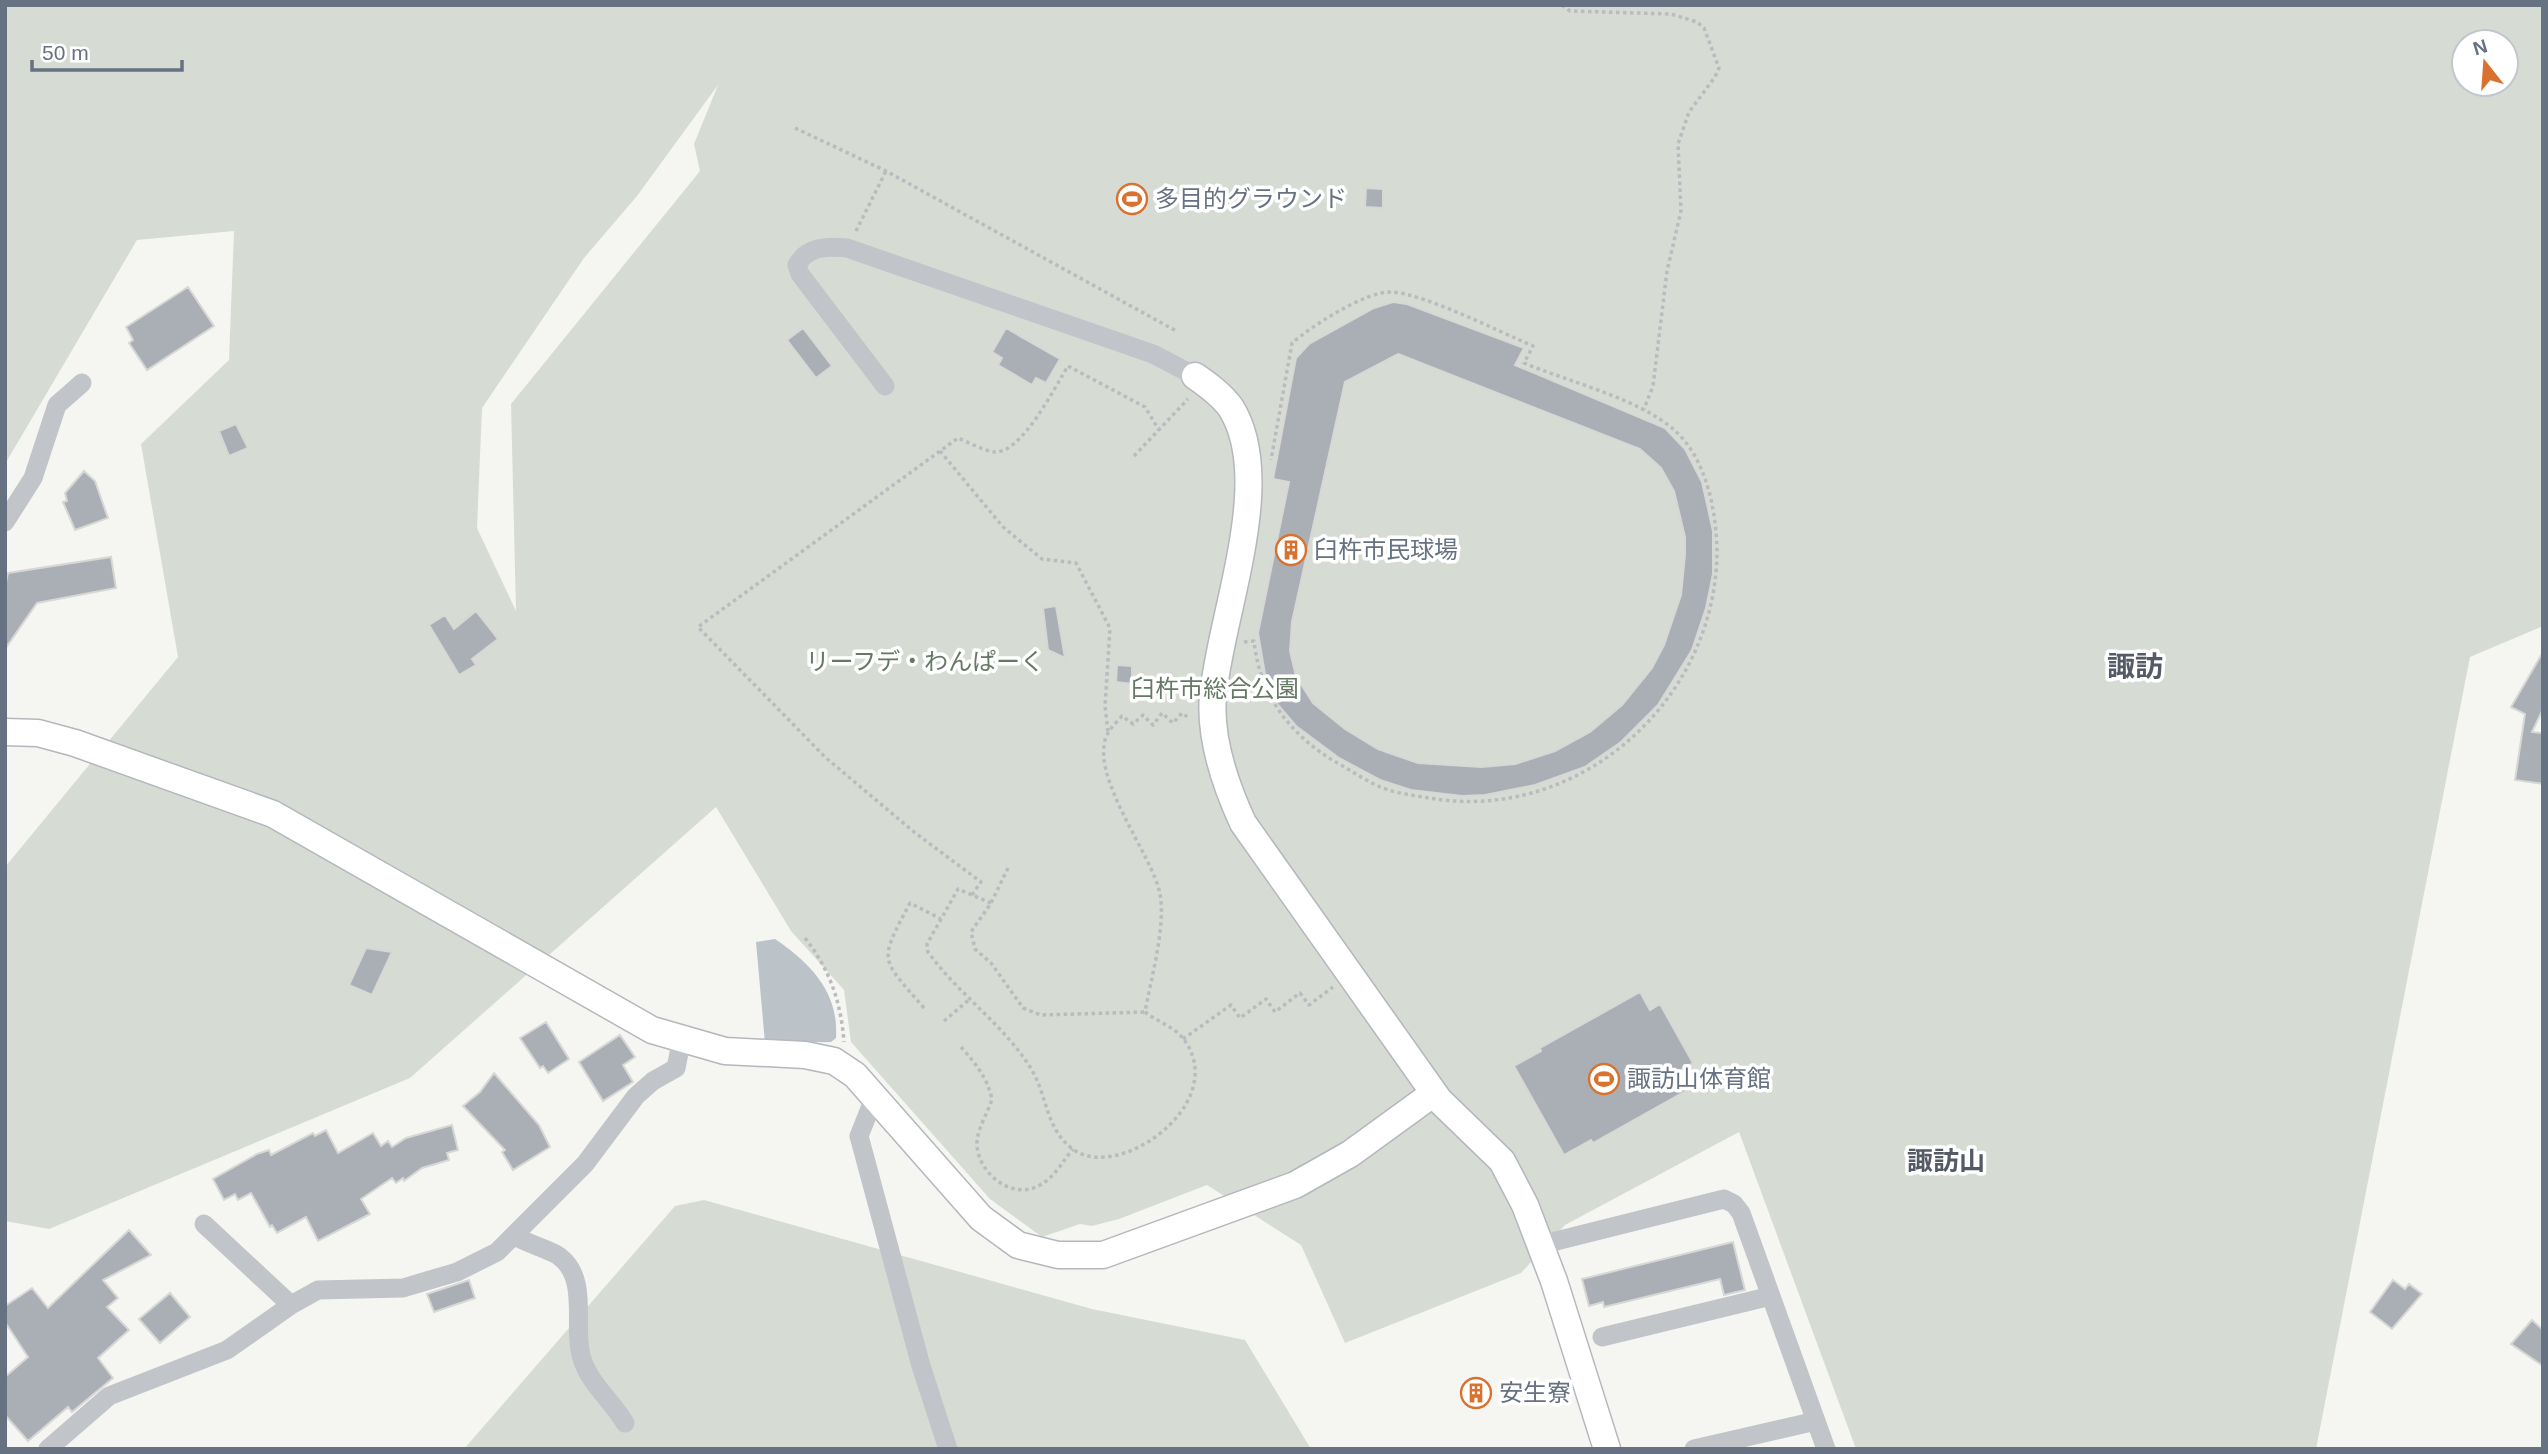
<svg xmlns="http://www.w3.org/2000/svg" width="2548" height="1454" viewBox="0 0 2548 1454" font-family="Helvetica,'Noto Sans JP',sans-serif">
<rect width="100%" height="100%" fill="#f5f6f2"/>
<!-- green -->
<path fill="#d6dcd4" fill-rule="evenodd" d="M6,5H2543V626L2470,657L2316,1449H1856L1739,1132L1565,1225L1521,1273L1345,1343L1301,1245L1207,1185L1119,1219L1092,1226L1080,1224L1042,1237L990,1199L851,1042L844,990L791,931L716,807L410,1078L49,1229L5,1221V867L178,657L141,444L229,360L234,231L137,240L5,464ZM2464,42H2506V84H2464ZM718,85L694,144L700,171L511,404L516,611L477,528L482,408L584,258L637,196Z
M704,1200L1092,1309L1245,1340L1311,1449H464L675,1206Z"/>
<!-- water -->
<path fill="#bbc3c9" d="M775,939C810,963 839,992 836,1038L831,1042L765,1043L756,942Z"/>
<!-- building -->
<path fill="#aaafb6" stroke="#d7d7d5" stroke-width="2" fill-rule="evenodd" d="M1366,188L1383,189V208L1365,207Z
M188,287L214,326L147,370L129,343L133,340L126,327Z
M1393,302L1407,304L1524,348L1515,365L1665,428L1685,449L1702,482L1713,531V574L1706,608L1692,650L1658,705L1621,742L1585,767L1535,785L1485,795L1462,796L1411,790L1380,780L1339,758L1296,726L1278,705L1266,680L1258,633L1289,482L1273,479L1296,358L1309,344L1374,308ZM1398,354L1640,449L1661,468L1674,491L1685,537V555L1681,595L1664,645L1652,668L1622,705L1590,732L1555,751L1515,764L1482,767L1418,763L1378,749L1345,729L1313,703L1296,676L1290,651L1292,622L1345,382Z
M803,328L832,366L816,378L787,340Z
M1006,328L1060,359L1046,383L1036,378L1032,385L998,365L1002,358L992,352Z
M236,424L248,448L229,456L219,431Z
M84,471L95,481L108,518L75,530L63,502L67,501L65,493Z
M111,557L116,588L37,603L5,649V587L8,573Z
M1056,606L1065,658L1048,650L1043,608Z
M476,611L498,639L472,659L476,665L459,675L429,625L445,615L454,629Z
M2543,652V709L2532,732L2543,733V784L2515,780L2525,714L2511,707Z
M1117,665L1132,666V684L1116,682Z
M366,948L392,952L372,995L349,985Z
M1640,992L1650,1010L1660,1004L1693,1063L1681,1070L1691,1088L1593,1143L1591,1140L1564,1155L1514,1066L1541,1051L1540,1048Z
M546,1022L569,1059L548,1073L543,1066L540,1068L520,1038Z
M620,1035L635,1057L623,1065L633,1082L603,1101L579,1062Z
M494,1073L539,1125L550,1147L513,1170L502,1152L505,1150L463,1106L480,1092Z
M452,1125L458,1150L447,1153L449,1160L422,1168L404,1181L403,1178L396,1183L392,1178L361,1199L370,1214L318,1241L306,1217L277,1233L272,1225L270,1227L251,1193L238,1200L235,1194L224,1200L213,1179L257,1154L269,1150L271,1155L313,1133L315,1136L326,1130L338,1153L373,1133L381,1146L388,1141L392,1147L406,1138Z
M129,1230L151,1255L103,1280L118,1298L107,1307L129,1330L98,1358L113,1378L72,1412L68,1407L28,1441L5,1415V1377L28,1357L5,1322V1306L32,1288L48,1308Z
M1733,1242L1745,1290L1724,1295L1720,1279L1604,1307L1603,1302L1589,1306L1582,1279Z
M469,1280L475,1298L434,1312L427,1294Z
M2393,1280L2405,1289L2409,1284L2422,1294L2392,1329L2370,1312Z
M170,1293L190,1317L160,1343L139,1319Z
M2532,1320L2543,1330V1366L2511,1344Z"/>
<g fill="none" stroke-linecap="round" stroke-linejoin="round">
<!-- secondary casing -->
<g stroke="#b4b7bc" stroke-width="29">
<path id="secondary" d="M1195,376C1208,385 1222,395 1231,408C1276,480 1221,613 1213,695C1209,738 1225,784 1243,823L1439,1100L1502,1161L1525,1205L1554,1281L1607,1449
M5,732L38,733L75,743L273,814L652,1030L725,1051L805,1055L834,1061L855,1075L981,1218L1018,1245L1058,1255H1103L1295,1185L1350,1154L1434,1093"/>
</g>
<!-- path -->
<path stroke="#b9bbbe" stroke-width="3.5" stroke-dasharray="3.5 3.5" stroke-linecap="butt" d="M1562,5L1570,11L1671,14L1697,22L1704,28L1719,68L1715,77L1689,112L1678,144L1681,211L1667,271L1653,386L1644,409
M795,128L886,171L1178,332
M856,231L886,171
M940,451L1003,527L1042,559L1076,563L1110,628L1105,706L1108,732
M1134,456L1188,399
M1244,642L1254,641C1260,697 1292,738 1341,765C1353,772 1365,780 1378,786C1393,793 1412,795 1429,798C1579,824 1717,700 1717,550C1716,509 1706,457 1673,429C1637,398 1569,382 1524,363L1533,346C1500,332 1425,294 1392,292C1365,291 1312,326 1292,343L1271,460
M1008,868L991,903L971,932L975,949L991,963L1023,1008L1041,1015L1145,1012
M972,895L981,882L914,832L825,757L698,627L958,438C968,442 984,451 995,452C1022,453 1055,387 1068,366L1145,407L1159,430
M991,903L958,889L927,944L928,952C958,994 1003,1024 1030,1067C1048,1095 1045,1130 1074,1150C1120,1181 1225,1106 1187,1044C1177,1027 1159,1023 1145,1012C1151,979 1166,926 1160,894C1153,855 1086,773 1108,733C1111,727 1118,721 1122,716L1133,724L1143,715L1153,725L1162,713L1173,723L1182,713L1190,719
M805,938C830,970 841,1002 844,1042
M924,1008C880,957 878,963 910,903L941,919
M944,1021L970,999
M1183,1039L1231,1005L1240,1018L1266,999L1275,1012L1300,993L1309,1005L1333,987
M961,1047C975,1063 987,1077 992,1099C988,1113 976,1130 977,1146C979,1174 1013,1201 1040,1185C1055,1177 1062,1162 1073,1149"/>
<!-- street -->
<path stroke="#c1c4c8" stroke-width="19" d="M885,386L800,274L797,265C807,246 828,246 847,248L1153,354L1195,376
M5,522L33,478L57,405L82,383
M875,1096L859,1136L921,1366L948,1449
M204,1224L291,1305
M517,1237C528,1244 554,1251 560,1257C589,1279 573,1326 581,1355C588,1383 611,1399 625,1423
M1540,1245L1724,1199L1734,1204L1741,1213L1826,1449
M1602,1337L1771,1296
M48,1449L109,1396L227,1350L291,1305L318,1290L403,1288L457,1272L497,1252L585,1164L636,1096L653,1081L676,1068L682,1038
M1694,1449L1816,1421"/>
<!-- secondary -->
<use href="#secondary" stroke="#fff" stroke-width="26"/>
</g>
<!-- icons -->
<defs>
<g id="stadium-ring" transform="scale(1.575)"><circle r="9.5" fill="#fff" stroke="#d9712f" stroke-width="1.5"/><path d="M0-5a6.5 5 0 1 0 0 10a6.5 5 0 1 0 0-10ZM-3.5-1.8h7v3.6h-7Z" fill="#d9712f"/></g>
<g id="building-ring" transform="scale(1.575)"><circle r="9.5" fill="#fff" stroke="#d9712f" stroke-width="1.5"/><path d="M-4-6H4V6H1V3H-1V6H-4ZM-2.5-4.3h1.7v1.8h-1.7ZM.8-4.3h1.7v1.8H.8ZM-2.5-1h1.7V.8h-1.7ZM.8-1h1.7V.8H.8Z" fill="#d9712f"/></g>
</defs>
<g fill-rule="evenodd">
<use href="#stadium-ring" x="1132" y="199"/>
<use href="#building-ring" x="1291" y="550"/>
<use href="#stadium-ring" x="1604" y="1079"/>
<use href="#building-ring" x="1476" y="1393"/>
</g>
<g text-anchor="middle" stroke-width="7" stroke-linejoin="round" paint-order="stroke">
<!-- poi labels -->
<g font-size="24" fill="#667182" stroke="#fff" text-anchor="start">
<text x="1155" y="207">多目的グラウンド</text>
<text x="1314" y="558">臼杵市民球場</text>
<text x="1627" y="1087">諏訪山体育館</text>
<text x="1499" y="1401">安生寮</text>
</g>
<!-- park labels -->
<g font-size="24" fill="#657965" stroke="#fff">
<text x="925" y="670">リーフデ・わんぱーく</text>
<text x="1215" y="697">臼杵市総合公園</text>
</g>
<!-- neighbourhood labels -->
<g font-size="26" font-weight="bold" fill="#545b67" stroke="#fff">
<text x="1946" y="1170">諏訪山</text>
</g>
<!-- quarter labels -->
<g font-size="28" font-weight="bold" fill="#545b67" stroke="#fff">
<text x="2135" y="676">諏訪</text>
</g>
</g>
<!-- border -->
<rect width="2548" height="1454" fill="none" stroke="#667182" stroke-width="14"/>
<!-- north arrow -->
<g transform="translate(2485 63) rotate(343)"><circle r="33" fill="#ffffff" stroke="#c2c6cd" stroke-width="2"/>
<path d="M0-5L12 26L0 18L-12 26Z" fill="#d9712f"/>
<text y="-10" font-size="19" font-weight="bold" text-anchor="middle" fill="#667182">N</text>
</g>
<!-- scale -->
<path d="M32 60v10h150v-10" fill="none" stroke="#667182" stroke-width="3.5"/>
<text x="42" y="60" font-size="21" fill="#667182" stroke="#ffffff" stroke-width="5" paint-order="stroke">50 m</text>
</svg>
